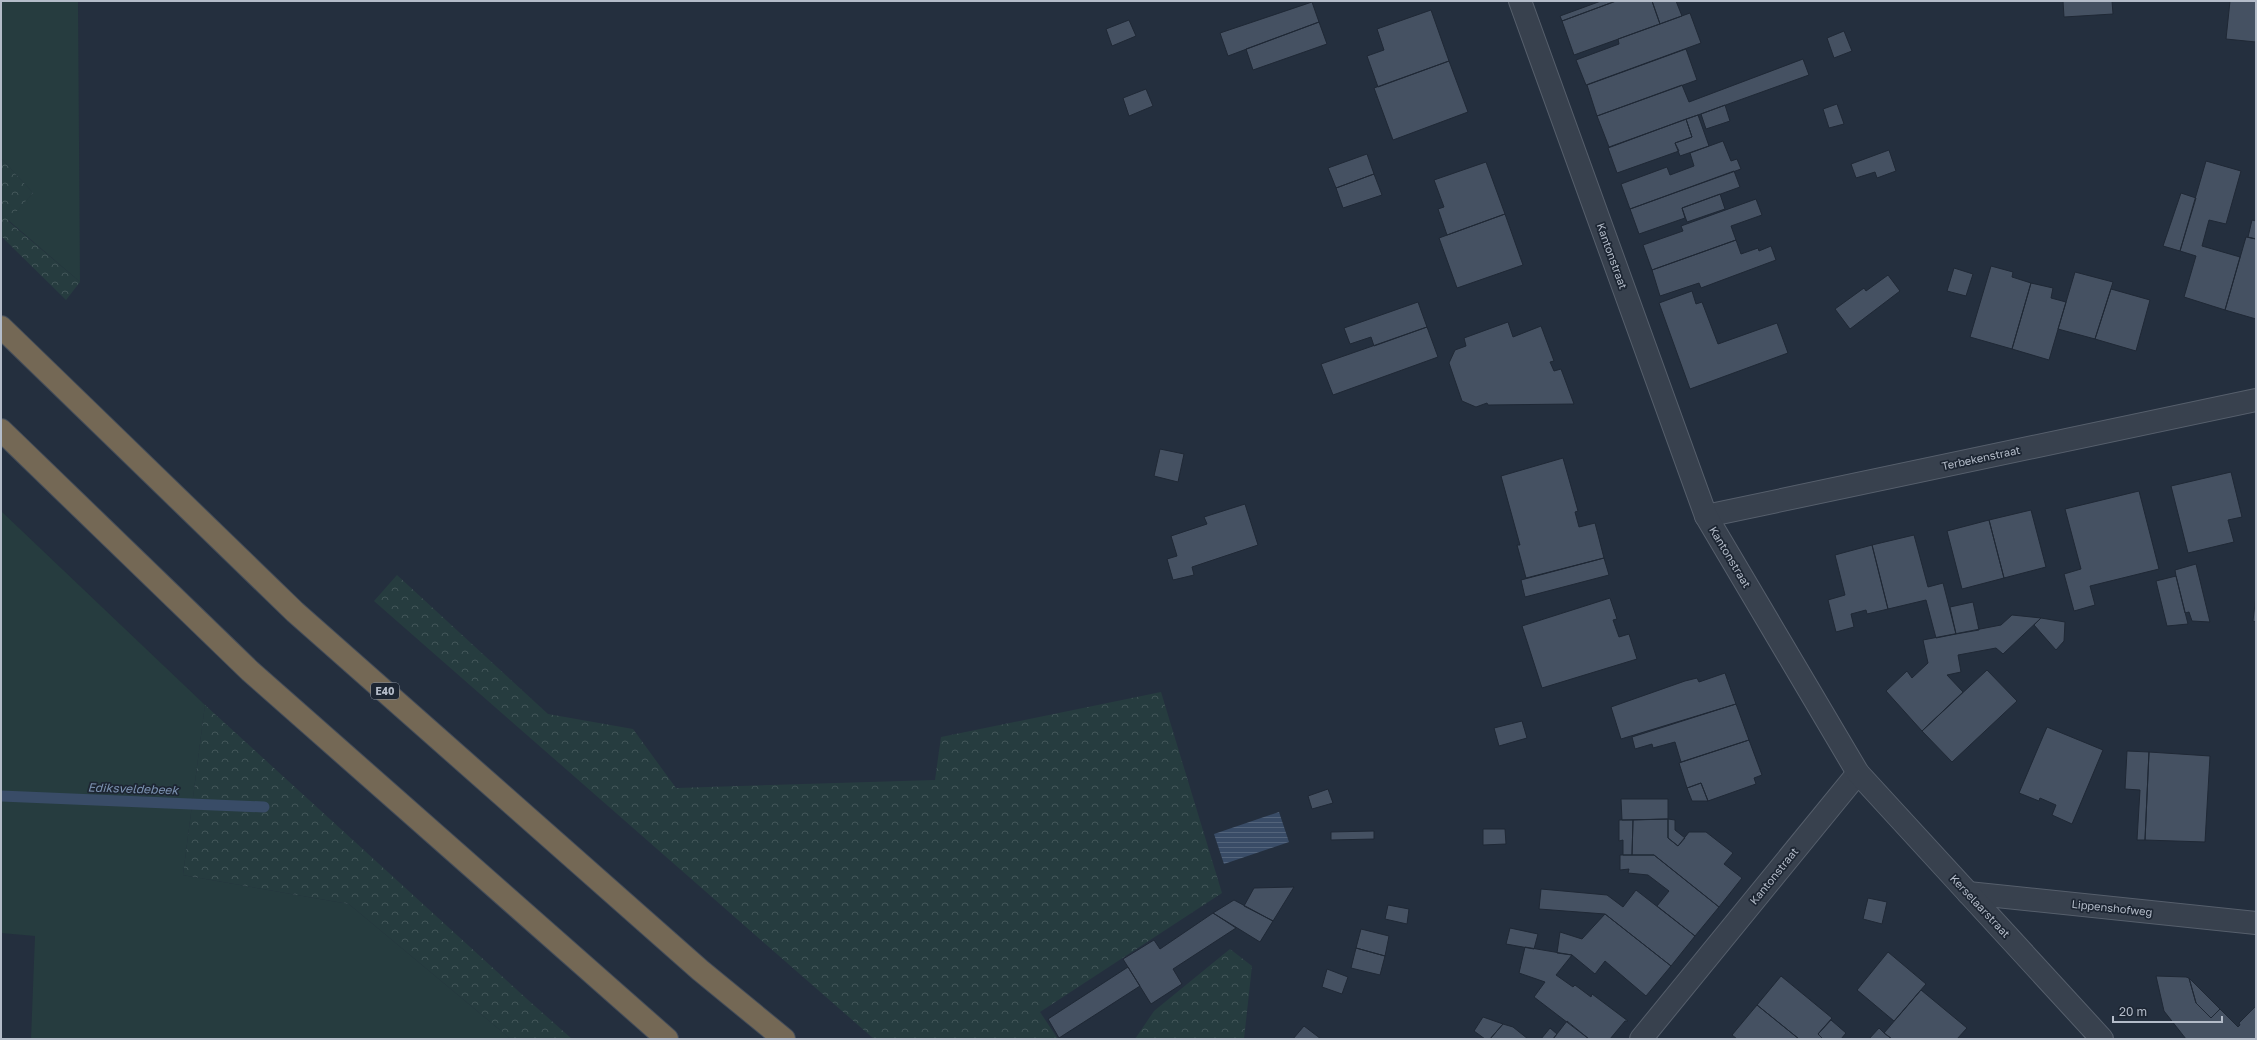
<svg xmlns="http://www.w3.org/2000/svg" width="2257" height="1040" viewBox="0 0 2257 1040" font-family="'Golos Text',sans-serif">
<defs>
<pattern id="forest-crowns" width="20" height="18" patternUnits="userSpaceOnUse"><rect width="20" height="18" fill="#263c3f"/><path d="M2 6a3 3 0 1 1 6 0M12 15a3 3 0 1 1 6 0" fill="none" stroke="#435659"/></pattern>
<pattern id="water-rules" width="6" height="5" patternUnits="userSpaceOnUse"><rect width="6" height="5" fill="#394c67"/><path d="M0 2.5h6" fill="none" stroke="#53647b"/></pattern>
</defs>
<rect width="100%" height="100%" fill="#242f3e"/>
<!-- grass -->
<path fill="#263c3f" d="M1,1H78L80,282L8,220L33,193L1,158Z
M1,511L205,705L183,875L349,904L511,1039H31L35,936L1,933Z"/>
<!-- forest -->
<path fill="url(#forest-crowns)" d="M1,158L33,193L8,221L80,282L66,300L1,236Z
M397,575L548,714L633,729L676,788L935,780L941,737L1161,692L1222,893L1040,1012L1058,1039H874L374,601Z
M205,705L527,999L572,1039H511L349,904L183,875Z
M1230,949L1252,966L1244,1039H1135L1154,1011Z"/>
<!-- water -->
<path fill="url(#water-rules)" d="M1279,812L1289,842L1224,864L1214,834Z"/>
<g fill="none" stroke-linecap="round" stroke-linejoin="round">
<!-- stream -->
<path stroke="#394c67" stroke-width="11" d="M1,796L264,807"/>
</g>
<!-- building -->
<path fill="#455162" stroke="#1f2835" d="M1601,1H1616L1562,21L1560,16Z
M1616,1H1652L1660,24L1574,55L1562,21Z
M1652,1H1676L1682,16L1660,24Z
M2063,1H2112L2113,14L2064,17Z
M2230,1H2256V42L2226,39Z
M1312,2L1319,22L1228,56L1220,33Z
M1431,10L1449,61L1378,87L1367,56L1384,50L1377,29Z
M1690,13L1701,43L1586,85L1576,60L1619,44L1618,39Z
M1129,20L1136,36L1112,46L1106,29Z
M1319,22L1327,44L1253,70L1246,49Z
M1844,31L1852,51L1834,58L1827,38Z
M1686,49L1697,80L1597,116L1587,85Z
M1803,59L1809,75L1609,147L1597,116L1682,85L1689,102Z
M1449,61L1468,112L1393,140L1374,88Z
M1146,89L1153,106L1129,116L1123,98Z
M1837,104L1844,124L1829,128L1823,109Z
M1725,105L1730,121L1706,129L1701,114Z
M1698,115L1709,146L1680,156L1675,143L1692,137L1686,119Z
M1686,119L1692,137L1675,143L1679,151L1617,173L1608,148Z
M1723,141L1731,161L1737,159L1741,169L1630,209L1621,184L1667,167L1670,175L1694,166L1690,153Z
M1889,150L1896,171L1877,178L1875,172L1856,178L1851,164Z
M1367,154L1374,174L1336,188L1328,168Z
M2206,161L2241,171L2226,224L2209,220L2202,246L2240,257L2225,310L2184,297L2196,256L2180,251Z
M1486,162L1505,214L1447,235L1438,209L1444,207L1434,180Z
M1734,171L1740,187L1682,208L1685,218L1639,234L1630,209Z
M1374,174L1382,195L1343,208L1336,188Z
M2181,193L2196,198L2180,251L2163,246Z
M1720,194L1725,209L1687,222L1682,208Z
M1756,199L1762,215L1731,226L1736,240L1652,270L1643,245L1683,231L1681,226Z
M1505,214L1523,265L1457,288L1439,238Z
M2252,220L2256,221V239L2248,237Z
M2246,237L2256,239V319L2225,310Z
M1736,240L1741,254L1758,248L1759,251L1771,246L1776,260L1701,288L1699,283L1660,296L1652,270Z
M1991,266L2013,272L2012,277L2031,283L2012,349L1970,337Z
M1954,268L1973,274L1966,296L1947,291Z
M2075,272L2113,282L2095,339L2058,329Z
M1888,275L1900,291L1850,329L1835,309L1864,288L1866,291Z
M2031,283L2053,288L2051,298L2066,302L2049,360L2012,349Z
M2111,289L2150,300L2136,351L2095,339Z
M1692,291L1696,304L1702,302L1718,344L1777,323L1788,353L1690,389L1659,303Z
M1418,302L1427,327L1374,346L1371,337L1350,344L1344,328Z
M1508,322L1513,337L1541,326L1554,361L1550,362L1554,371L1561,369L1574,404L1488,405L1487,403L1476,407L1462,401L1449,363L1455,350L1466,346L1464,338Z
M1427,327L1438,357L1333,395L1321,364Z
M1160,449L1184,454L1178,482L1154,476Z
M1563,458L1578,511L1575,512L1579,527L1595,523L1604,558L1526,578L1517,545H1520L1501,476Z
M2231,472L2242,517L2228,520L2234,542L2188,553L2171,486Z
M2139,491L2159,569L2090,586L2095,605L2074,611L2064,574L2081,569L2065,509Z
M1245,504L1258,545L1192,567L1194,575L1173,580L1167,559L1177,556L1171,536L1207,524L1204,517Z
M2031,510L2046,567L2004,578L1989,520Z
M1989,520L2004,578L1962,589L1947,531Z
M1914,535L1928,587L1943,583L1956,634L1936,638L1926,600L1888,609L1872,545Z
M1872,545L1888,609L1867,614L1866,610L1851,614L1854,627L1836,632L1828,600L1845,595L1835,555Z
M1604,558L1609,575L1525,597L1521,580Z
M2196,564L2210,622L2192,621L2189,612L2185,613L2176,576L2175,570Z
M2176,576L2188,624L2167,626L2156,581Z
M2256,595V622L2253,621Z
M1610,598L1617,619L1613,620L1619,637L1629,634L1637,659L1542,688L1522,626Z
M1973,602L1979,630L1956,634L1950,607Z
M2012,615L2041,618L2003,654L1996,648L1958,655L1961,672L1947,675L1963,692L1922,731L1886,691L1907,671L1912,678L1928,663L1923,640L2001,625Z
M2041,618L2065,622L2064,641L2056,650L2034,625Z
M1987,670L2017,701L1952,762L1922,731Z
M1725,673L1736,704L1621,739L1611,707L1685,681L1697,678L1699,682Z
M1736,704L1749,740L1681,762L1675,742L1653,748L1652,744L1635,749L1632,737Z
M1522,721L1527,738L1499,746L1494,728Z
M2047,727L2103,750L2072,824L2052,815L2056,805L2040,798L2039,801L2019,793Z
M1749,740L1762,775L1754,778L1756,784L1708,801L1701,783L1687,788L1679,763Z
M2127,751L2149,752L2145,840H2137L2140,790L2125,789Z
M2149,752L2210,756L2205,842L2145,840Z
M1701,783L1708,801H1692L1687,788Z
M1328,789L1333,803L1312,809L1308,796Z
M1621,799H1668V819L1622,820Z
M1668,819L1675,820V830L1685,838L1678,846L1668,838Z
M1668,819V838L1678,846L1689,832H1706L1733,853L1724,864L1742,878L1719,907L1654,855H1632L1633,820Z
M1619,820H1633L1632,855H1623V840L1619,841Z
M1483,829H1505L1506,844L1483,845Z
M1374,831V839L1331,840V832Z
M1620,855H1654L1719,907L1695,936L1657,906L1669,891L1648,875L1628,873L1629,869L1620,870Z
M1294,887L1273,921L1244,906L1254,888Z
M1541,889L1607,895L1623,907L1636,890L1695,936L1671,966L1605,914L1539,909Z
M1868,898L1887,902L1882,924L1863,919Z
M1234,900L1273,921L1260,942L1213,913Z
M1388,905L1409,909L1407,924L1385,919Z
M1213,913L1236,928L1173,969L1182,984L1151,1004L1123,959L1154,940L1160,949Z
M1605,914L1671,966L1646,996L1605,961L1595,974L1572,955L1557,953L1560,932L1582,939Z
M1510,928L1538,934L1534,949L1506,944Z
M1361,929L1389,936L1385,956L1356,948Z
M1525,947L1572,955L1556,975L1573,987L1575,985L1591,997L1592,994L1628,1021H1625L1610,1039H1589L1534,997L1545,982L1519,973Z
M1356,948L1385,956L1380,975L1351,968Z
M1888,952L1926,984L1894,1021L1857,990Z
M1128,967L1140,986L1059,1038L1048,1019Z
M1327,969L1348,977L1342,994L1322,987Z
M1781,976L1832,1018L1818,1034L1823,1039H1799L1757,1005Z
M2156,976L2186,977L2189,978L2196,1003L2211,1018L2220,1009L2238,1027L2240,1025L2239,1023L2256,1006V1039H2186L2164,1011Z
M2189,978L2220,1009L2211,1018L2196,1003Z
M1921,990L1967,1028L1957,1039H1892L1884,1033Z
M1757,1005L1799,1039H1737L1732,1035Z
M1483,1017L1503,1024L1490,1039H1485L1474,1031Z
M1831,1020L1846,1033L1841,1039H1823L1818,1034Z
M1567,1021L1589,1039H1553Z
M1503,1024L1513,1027L1528,1039H1490Z
M1304,1026L1321,1039H1293Z
M1550,1028L1557,1034L1553,1039H1541Z
M1879,1028L1884,1033L1892,1039H1869Z"/>
<g fill="none" stroke-linecap="round" stroke-linejoin="round">
<!-- minor casing -->
<g stroke="#565f6c" stroke-width="24">
<path id="minor" d="M1706,516L2256,400
M1968,893L2256,923
M1641,1039L1858,773"/>
</g>
<!-- tertiary casing -->
<g stroke="#565f6c" stroke-width="24">
<path id="tertiary" d="M1520,1L1706,516L1858,773L2102,1039"/>
</g>
<!-- motorway casing -->
<g stroke="#434c59" stroke-width="24">
<path id="motorway" d="M1,327L295,612L700,970L784,1039
M1,430L250,671L667,1039"/>
</g>
<!-- minor -->
<use href="#minor" stroke="#38414e" stroke-width="22"/>
<!-- tertiary -->
<use href="#tertiary" stroke="#38414e" stroke-width="22"/>
<!-- motorway -->
<use href="#motorway" stroke="#746855" stroke-width="22"/>
</g>
<g text-anchor="middle" stroke-width="3.5" stroke-linejoin="round" paint-order="stroke">
<!-- shield labels -->
<rect fill="#1d2633" stroke="#878f9c" stroke-width="1" x="371" y="683" width="28" height="16" rx="3"/>
<g font-size="10" font-weight="bold" fill="#b4bcc9">
<text x="385" y="695">E40</text>
</g>
<!-- street labels -->
<g font-size="11" fill="#b4bcc9" stroke="#1d2633">
<text transform="translate(1612 256) rotate(70)" y="4">Kantonstraat</text>
<text transform="translate(1981 458) rotate(-12)" y="4">Terbekenstraat</text>
<text transform="translate(1730 557) rotate(59)" y="4">Kantonstraat</text>
<text transform="translate(1774 876) rotate(-51)" y="4">Kantonstraat</text>
<text transform="translate(1980 906) rotate(47)" y="4">Kerselaarstraat</text>
<text transform="translate(2112 908) rotate(6)" y="4">Lippenshofweg</text>
</g>
<!-- water labels -->
<g font-size="12" font-style="italic" fill="#7c92b1" stroke="#1d2633">
<text transform="translate(133 789) rotate(2)" y="4">Ediksveldebeek</text>
</g>
</g>
<!-- border -->
<rect width="2257" height="1040" fill="none" stroke="#b4bcc9" stroke-width="4"/>
<!-- scale -->
<path d="M2113 1016v6h109v-6" fill="none" stroke="#b4bcc9" stroke-width="2"/>
<text x="2119" y="1016" font-size="12" fill="#b4bcc9" stroke="#1d2633" stroke-width="3" paint-order="stroke">20 m</text>
</svg>
